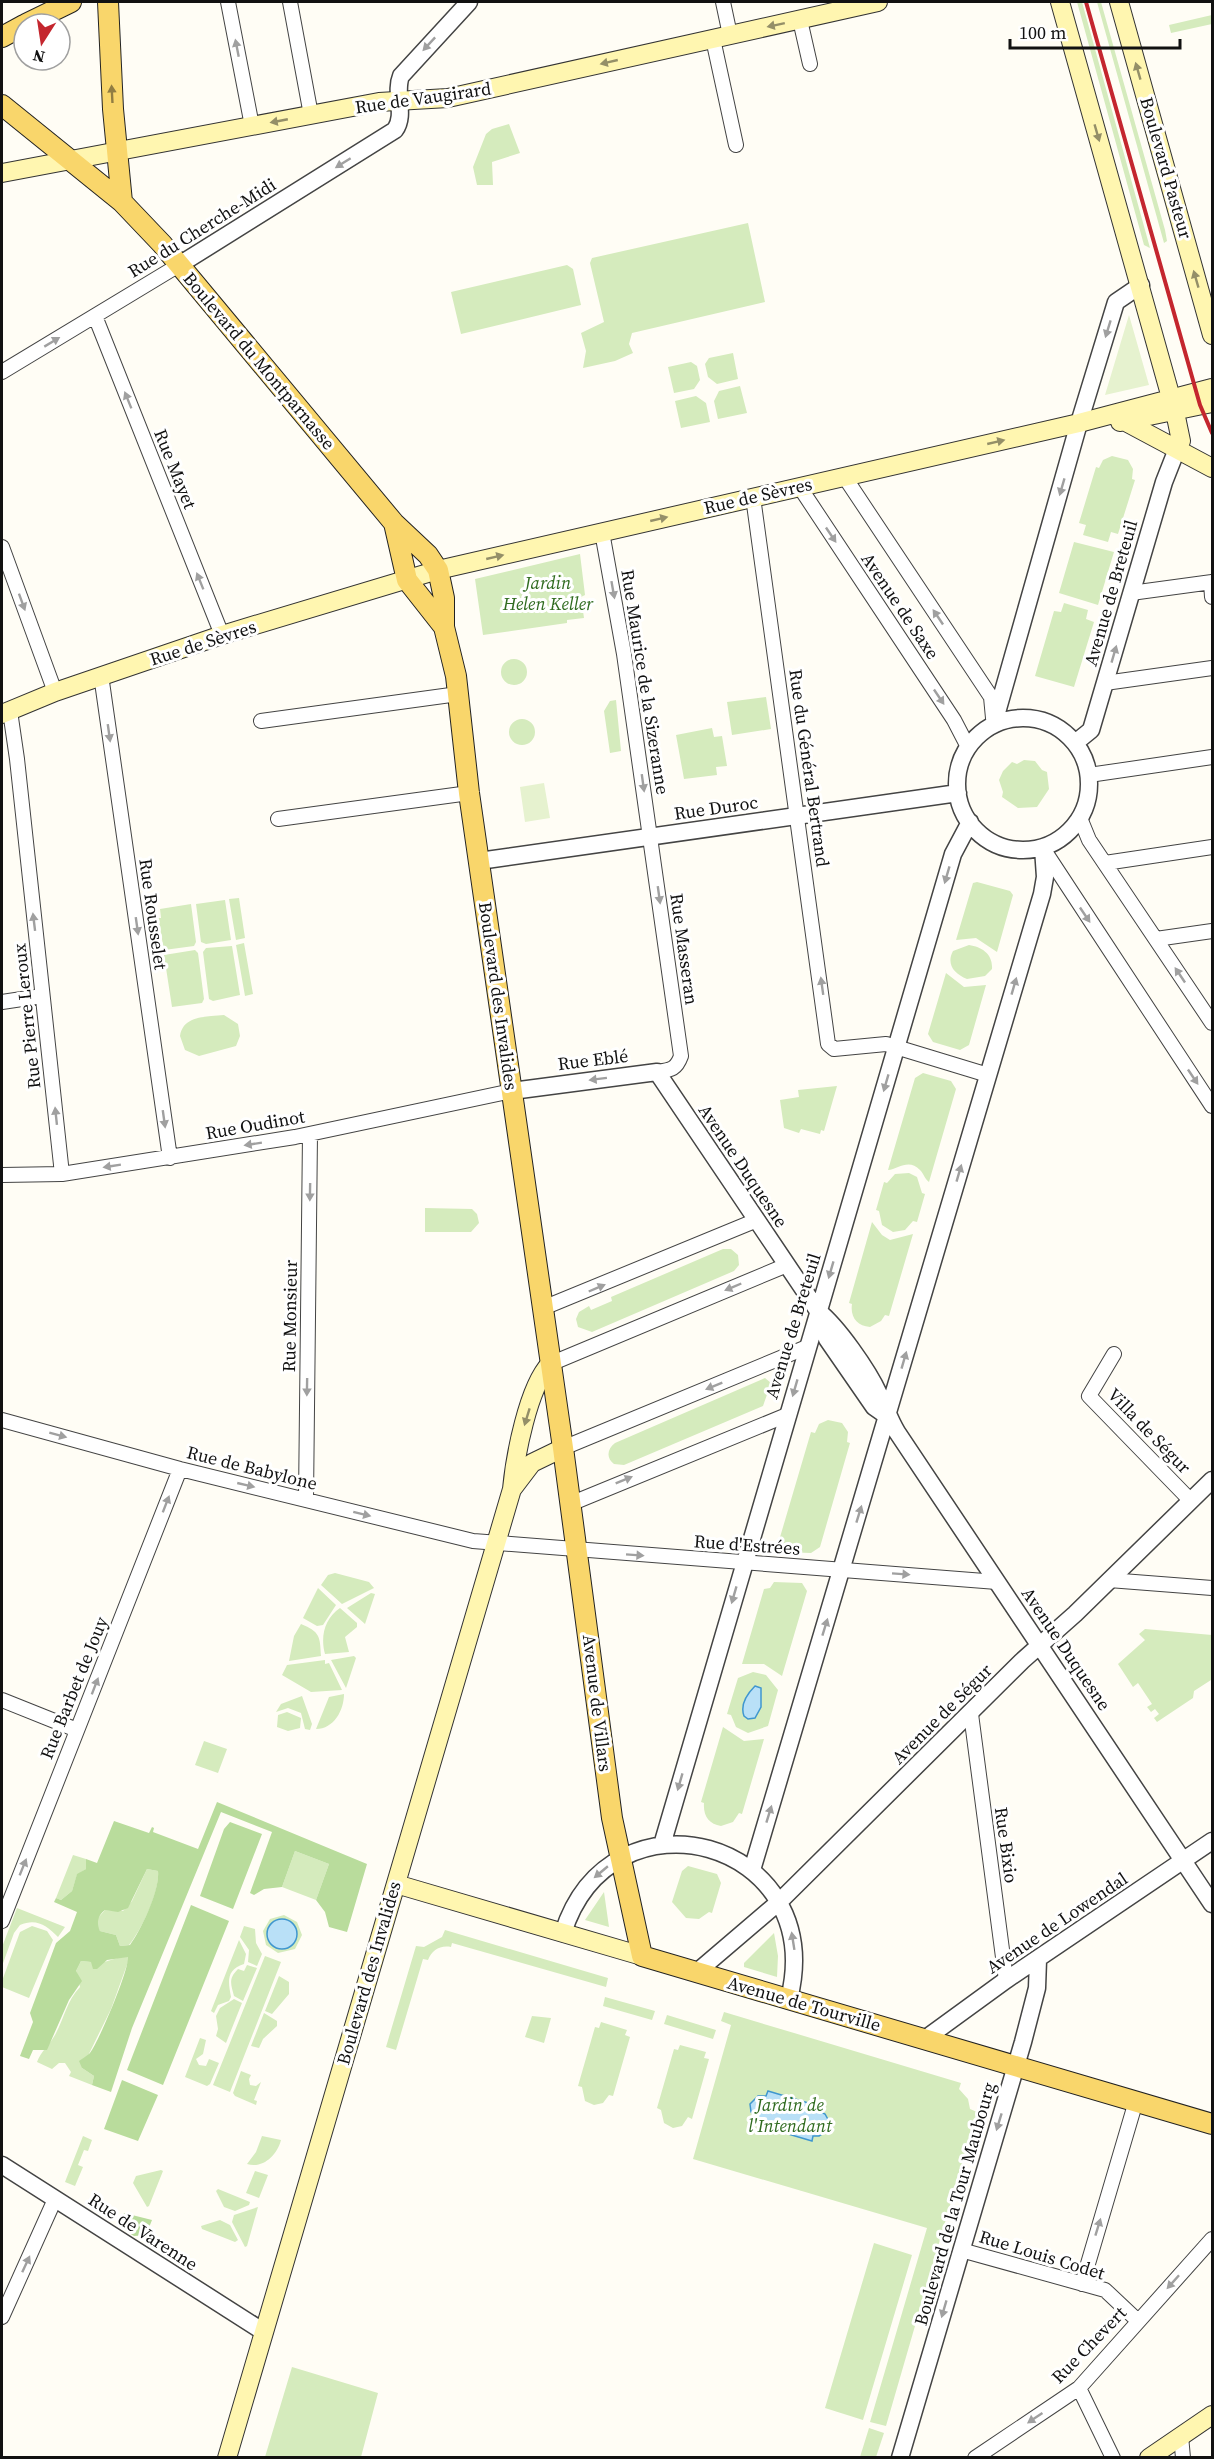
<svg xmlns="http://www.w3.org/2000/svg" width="1214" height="2459" viewBox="0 0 1214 2459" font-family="'Source Serif 4',serif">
<rect width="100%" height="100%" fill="#fffdf5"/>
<!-- green -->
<path fill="#d5ebbd" d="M1077,2H1082L1150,248L1144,245Z
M1097,2H1101L1165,230L1167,241L1164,243Z
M1212,15V24L1171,33L1169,25Z
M509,124L520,153L492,162L493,185H477L473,167L486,134L492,129Z
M748,223L765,302L632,333L629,344L633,353L615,361L583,368L586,351L581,333L604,322L590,263L592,258Z
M567,265L573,269L581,305L461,334L451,292Z
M733,353L738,379L717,384L708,377L705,364L709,358Z
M691,362L697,366L700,380L694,389L674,393L668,367Z
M740,386L747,413L718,419L714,401L719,391Z
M696,396L706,403L710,422L681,428L675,401Z
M1112,456L1128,460L1133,469L1132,479L1135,480L1118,534L1111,532L1108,542L1083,535L1086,525L1079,523L1096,467L1099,468L1103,460Z
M1074,542L1114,552L1098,605L1059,593Z
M580,554L585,595L581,597L584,618L567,620V623L483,635L475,579Z
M1064,603L1088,610L1086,619L1094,622L1074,687L1035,676L1054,611L1061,612Z
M501 672a13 13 0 1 1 26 0a13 13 0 1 1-26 0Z
M766,697L771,729L732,735L727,702Z
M616,700L621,751L610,753L604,711L610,701Z
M509 732a13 13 0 1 1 26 0a13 13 0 1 1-26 0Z
M712,728L714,737L722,736L727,766L716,767L717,775L684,779L676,735Z
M1024,760L1035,761L1042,770L1047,772L1049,789L1037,807L1018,808L1002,797L1003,792L999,780L1003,771L1012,762L1017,764Z
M977,882L1010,891L1013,895L997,952L976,938L956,940L973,883Z
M239,898L245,938L236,940L229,899Z
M225,900L231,940L206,944L201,942L196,904Z
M191,904L196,942L194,946L164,950L158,918H161L160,909Z
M244,943L253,994L245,996L236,945Z
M969,945C982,947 993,954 992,969L985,976L967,979C954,974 946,964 953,951Z
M232,946L240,995L213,1001L209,999L203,952L206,948Z
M195,950L198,953L204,999L202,1003L172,1007L164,955Z
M946,973L964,987L986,985L969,1045L960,1050L933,1042L928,1034Z
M224,1015L238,1024L240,1036L236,1046L199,1056L185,1050L180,1036C183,1015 207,1017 224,1015Z
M923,1073L951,1081L956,1089L929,1182C924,1178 924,1174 920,1170C909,1158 898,1169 888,1170L915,1078Z
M837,1086L824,1131L821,1130L820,1134L801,1129L799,1133L784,1128L780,1100L799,1097L798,1090Z
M909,1173L917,1177L922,1193L925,1194L917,1222L913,1221L905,1230L893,1232L882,1225L879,1211L876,1210L884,1182L887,1183L895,1174Z
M425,1208L472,1209L477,1214L479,1223L471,1232H425Z
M872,1222L882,1235L890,1240L913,1234L889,1316L885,1315L881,1321L870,1327C857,1326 850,1317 852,1304L849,1303Z
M723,1249H731L738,1255L739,1265L734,1271L592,1332L578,1327L576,1319L579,1312L589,1306L591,1310L612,1301L611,1297Z
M765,1378L771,1383L763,1406L624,1465L614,1464C606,1458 607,1449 615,1443Z
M828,1420L842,1423L848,1432L847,1442L850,1443L820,1547L811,1553L782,1552L778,1544L811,1432L815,1433L819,1424Z
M335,1573L369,1582L374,1588L342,1604L321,1585L328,1575Z
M774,1582L802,1583L807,1591L782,1676L764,1664H742L764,1589L770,1588Z
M318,1588L336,1605L323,1625L317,1626L303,1618Z
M371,1593L375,1594L365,1624L347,1608Z
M340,1608L357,1623V1627L345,1637L349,1652L325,1654C320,1636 325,1618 340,1608Z
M301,1624C320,1632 320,1636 321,1656L289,1661L294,1636Z
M1145,1629L1212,1635L1211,1680L1194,1691L1193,1698L1157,1722L1154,1718L1159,1714L1155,1709L1151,1712L1147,1707L1152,1704L1138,1683L1133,1687L1118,1664L1145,1640L1139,1634Z
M354,1656L356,1658L346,1688L331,1660Z
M325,1660V1664L329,1663L342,1690L311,1692L282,1675L287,1665Z
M753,1672L766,1675L778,1690L768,1726L748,1733L736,1727L731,1715L727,1714L738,1678Z
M344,1694C344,1710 334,1729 316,1729L329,1697Z
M302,1696L312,1724L310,1730L305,1729L301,1713L288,1708L276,1712L281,1704Z
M287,1712L301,1718L300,1728L288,1731L277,1727L278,1715Z
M723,1727L744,1741L764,1739L742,1814L739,1813L733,1822L721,1826C709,1824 703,1816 704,1803L701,1802Z
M204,1741L227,1749L218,1773L195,1765Z
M295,1851L329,1864L316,1900L282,1887Z
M73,1855L86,1859V1869L77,1875L72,1891L61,1900L56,1898Z
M688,1866L717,1874L721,1883L712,1913L709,1912L699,1919L686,1918L672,1902L682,1871Z
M147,1869L158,1871C160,1891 142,1929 129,1945L120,1946L116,1935L100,1931L97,1926L98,1918L105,1910L123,1911L132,1901Z
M604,1892L609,1927L585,1920Z
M17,1908L65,1927L58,1937C47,1926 37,1918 20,1925L14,1933L2,1966V1947Z
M284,1915L297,1922L302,1935L295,1949L278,1953L266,1945L263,1931L270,1919Z
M32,1926L47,1931L53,1940L29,1998L2,1987V1981L20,1932Z
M244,1926L255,1929L256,1943L262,1954L257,1966L248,1962L249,1950L240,1937Z
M445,1930L608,1978L606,1987L452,1943L451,1947C440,1945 432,1950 428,1960L423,1959L396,2050L386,2047L416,1946L424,1947L442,1937Z
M774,1933L778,1956L777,1977L744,1967V1963Z
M239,1940L246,1954L244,1964C226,1970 228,1981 231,1997L229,2001L218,2005L214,2013L211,2011Z
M124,1956L128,1957V1962L111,2009L82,2068L94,2076L92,2085L69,2076L71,2072L65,2063H59L52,2069L37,2062C41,2051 49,2046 55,2035C65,2017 66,2002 80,1987L76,1971L81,1961L101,1963Z
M265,1956L281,1962L230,2092L213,2085Z
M247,1965L257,1968L243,2001L234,1996C231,1984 228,1979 238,1969L244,1971Z
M279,1976L289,1982V1994L272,2014L265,2011Z
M605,1997L655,2011L652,2020L603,2006Z
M234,1999L242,2003L226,2043L216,2036L218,2029L216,2016L220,2008Z
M724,2012L961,2083L959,2089L968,2099L970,2109L977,2112L886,2426L870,2422L927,2228L693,2159L731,2025L721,2021Z
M264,2013L277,2021V2026L263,2039L259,2048L251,2046Z
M667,2015L716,2030L713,2039L664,2024Z
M532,2016L551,2018L544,2043L525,2037Z
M601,2022L627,2030L625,2035L630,2037L613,2096L609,2095L603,2103L594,2105L585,2101L582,2087L578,2086L595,2027L599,2028Z
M200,2038L206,2040L203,2054L196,2059L199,2065L206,2066L209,2059L219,2063L210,2084L207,2086L185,2077Z
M680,2045L706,2052L704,2058L709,2059L692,2119L688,2117L682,2126L673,2128L664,2123L661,2110L657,2108L674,2049L678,2050Z
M241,2071L251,2075L249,2079L250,2085L256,2086L261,2082L254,2100L257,2101L256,2105L235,2096L233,2093Z
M83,2136L92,2140L88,2151L84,2150L78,2165L83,2167L75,2186L65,2182Z
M262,2136L281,2140C277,2156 262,2169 247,2164L256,2152Z
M161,2170L163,2171L149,2206L147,2207L133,2183L136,2176Z
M255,2171L268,2175L259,2198L246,2193Z
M218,2189L250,2202L249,2205L235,2211L224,2207L216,2191Z
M258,2207L247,2246L245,2247L232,2222L234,2215Z
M220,2220L230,2225L238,2240L235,2242L202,2229L201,2226Z
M874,2243L912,2255L863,2420L825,2408Z
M292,2367L378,2393L361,2457H265Z
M869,2428L884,2433L876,2457H860Z"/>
<!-- forest -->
<path fill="#b9dc9c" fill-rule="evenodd" d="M217,1802L367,1864L347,1932L329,1927L325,1912L316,1900L329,1864L295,1851L282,1887L264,1889L254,1895L250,1893L272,1832L221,1812L132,2028L111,2092L92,2085L94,2076L82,2068L79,2061C83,2058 87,2056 90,2053C99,2041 129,1970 128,1957L107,1960L97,1969H93L91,1962L81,1961L76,1971L82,1981L69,2000L47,2050H33L29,2059L20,2056L33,2022L30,2013L56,1943L70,1931L77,1912L54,1902L56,1898L61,1900L72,1891L77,1874L86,1869V1859L97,1863L114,1821L149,1833L152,1827L154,1828L153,1832L198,1849ZM147,1869L158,1871C160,1890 141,1930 130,1945L120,1946L116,1935L100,1931C96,1923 98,1915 105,1910L118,1912L128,1908Z
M230,1822L262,1834L233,1909L200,1896L224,1829Z
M191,1905L229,1921L163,2085L127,2070Z
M122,2080L158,2095L138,2141L104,2129Z
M124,2213L152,2220L148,2230L149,2235L134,2236L118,2226Z"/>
<!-- pitch -->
<path fill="#e6f2cf" d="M1129,315L1149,385L1105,395Z
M544,783L550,818L525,822L520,787Z"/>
<!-- water -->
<path fill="#b9e0f7" stroke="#3f96cf" stroke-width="1.5" d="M755,1686L761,1688V1707L755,1718L748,1719L744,1716C740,1705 747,1694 755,1686Z
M267 1934a15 15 0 1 1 30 0a15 15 0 1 1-30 0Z
M768,2091L822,2107L821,2112L825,2114L830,2123L827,2131L819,2136H813L812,2141L758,2125L759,2120L751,2112L750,2104L758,2096H766Z"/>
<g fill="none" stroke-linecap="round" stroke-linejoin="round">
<!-- minor casing -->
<g stroke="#444" stroke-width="16">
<path id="minor" d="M228,2L252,126
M290,2L311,115
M723,2L730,35
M800,20L810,64
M713,39L736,145
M95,316L222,635
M2,372L179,265
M844,476L991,697L993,718
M799,486L954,720L968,747
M753,497L828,1044L834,1049L886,1044L988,1075
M602,532L624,654L681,1056C676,1070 670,1070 657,1072
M2,547L55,692
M1211,582L1212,597
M1131,593L1212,582
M101,675L170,1158
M1105,683L1212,668
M10,711L17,759L62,1174
M261,721L458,694
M1089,775L1212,757
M1080,818L1089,840L1212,1023
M278,819L469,793
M1044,850L1212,1106
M1105,863L1212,847
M1156,939L1212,931
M2,1002L42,996
M2,1175L62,1174L295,1137L512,1091
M543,1308L757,1220
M1114,1354L1089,1396L1191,1501
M550,1364L787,1265
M2,1420L180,1469L473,1541L997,1582
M563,1448L807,1347
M306,1499L310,1134
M570,1504L787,1415
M1109,1580L1212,1588
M2,1700L77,1730
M971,1714L1006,1980
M2,1921L180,1469
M961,2250L1105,2290L1138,2321
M1082,2284L1136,2101
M2,2317L55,2199
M1079,2388L1113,2458
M1181,2436L1183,2458
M975,2458L1079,2388L1212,2239"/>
</g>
<!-- tertiary casing -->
<g stroke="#444" stroke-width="19">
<path id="tertiary" d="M179,265L395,130C406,115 394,93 401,76L469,2
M957 784a66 66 0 1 1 132 0a66 66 0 1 1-132 0Z
M994,723L1079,423L1116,302L1141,285
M1075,743L1091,730L1164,482L1177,449
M479,861L958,793
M512,1091L657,1072L818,1311L827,1339L874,1407L884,1414
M818,1311C838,1327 868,1370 879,1394C886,1407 889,1419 897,1432L1212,1904
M662,1845L953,854L970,822
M752,1870L1042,894L1045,877L1043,848
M563,1933C611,1781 829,1839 789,1999
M697,1972L779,1902L1022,1661L1075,1614L1212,1480
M925,2039L1006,1980L1212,1841
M2,2165L264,2332
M900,2458L1023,2042L1037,1988L1038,1960"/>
</g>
<!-- secondary casing -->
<g stroke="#333" stroke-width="20">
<path id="secondary" d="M1060,2L1175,412L1181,441L1177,449
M1119,2L1212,335
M2,173L379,102L448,98L878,2
M1124,421L1212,468
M1120,422L1212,403
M2,714L55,692L222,635L438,570L1079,423L1212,388
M513,1488L532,1463L563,1448
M396,1884L642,1956
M227,2458L512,1489C515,1457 528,1387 550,1364
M1149,2458L1212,2415"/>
</g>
<!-- primary casing -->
<g stroke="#222" stroke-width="22">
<path id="primary" d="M108,2L113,109L122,202
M26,24L71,2
M2,37L24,25
M2,105L122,202L162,244L394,523L428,555L438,570L444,598V627L456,676L469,793L563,1448L612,1818L642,1956L1212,2124
M394,523L407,580L444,627"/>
</g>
<!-- minor -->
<use href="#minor" stroke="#fff" stroke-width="14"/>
<!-- tertiary -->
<use href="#tertiary" stroke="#fff" stroke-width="16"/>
<!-- secondary -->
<use href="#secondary" stroke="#fff6b0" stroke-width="18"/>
<!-- primary -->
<use href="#primary" stroke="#f9d66b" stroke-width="20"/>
<!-- rail -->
<path stroke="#c4262e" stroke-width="4" d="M1086,2L1200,405L1212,433"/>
</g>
<!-- one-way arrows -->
<defs><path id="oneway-solid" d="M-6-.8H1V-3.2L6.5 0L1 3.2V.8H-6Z" transform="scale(1.5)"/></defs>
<g fill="#948f68">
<use href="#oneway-solid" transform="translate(776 25) rotate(168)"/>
<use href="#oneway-solid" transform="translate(609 62) rotate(167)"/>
<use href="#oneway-solid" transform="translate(1138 71) rotate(-106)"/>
<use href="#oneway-solid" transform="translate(279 121) rotate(169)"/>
<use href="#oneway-solid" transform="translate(1097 133) rotate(74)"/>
<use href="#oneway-solid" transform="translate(1196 279) rotate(-106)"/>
<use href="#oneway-solid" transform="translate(996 442) rotate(-13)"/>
<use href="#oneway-solid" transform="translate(659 519) rotate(-13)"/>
<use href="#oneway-solid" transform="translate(495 557) rotate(-13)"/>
<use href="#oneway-solid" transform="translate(527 1417) rotate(107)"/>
</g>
<g fill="#a0a0a0">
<use href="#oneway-solid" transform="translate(429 44) rotate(133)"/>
<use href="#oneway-solid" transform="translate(237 48) rotate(-101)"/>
<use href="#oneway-solid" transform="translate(343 163) rotate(148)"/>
<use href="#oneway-solid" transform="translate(1108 329) rotate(107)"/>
<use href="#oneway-solid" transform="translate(52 342) rotate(-31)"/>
<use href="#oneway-solid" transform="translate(128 400) rotate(-112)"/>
<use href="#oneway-solid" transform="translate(1062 487) rotate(106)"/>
<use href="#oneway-solid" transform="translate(831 535) rotate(56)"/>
<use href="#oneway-solid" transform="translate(200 581) rotate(-112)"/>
<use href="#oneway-solid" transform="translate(613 590) rotate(80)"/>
<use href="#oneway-solid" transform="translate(22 602) rotate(70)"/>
<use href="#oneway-solid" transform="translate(938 617) rotate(-124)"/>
<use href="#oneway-solid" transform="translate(1114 654) rotate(-74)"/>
<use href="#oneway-solid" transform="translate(939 697) rotate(56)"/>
<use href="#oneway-solid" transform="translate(109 733) rotate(82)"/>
<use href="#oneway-solid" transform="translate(643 783) rotate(82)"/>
<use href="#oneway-solid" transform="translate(947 875) rotate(106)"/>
<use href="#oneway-solid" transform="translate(659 895) rotate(82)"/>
<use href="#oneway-solid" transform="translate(1085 915) rotate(56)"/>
<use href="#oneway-solid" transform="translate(34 922) rotate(-97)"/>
<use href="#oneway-solid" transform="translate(137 926) rotate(82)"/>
<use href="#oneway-solid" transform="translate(1180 975) rotate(-124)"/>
<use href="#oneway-solid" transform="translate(822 986) rotate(-98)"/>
<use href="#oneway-solid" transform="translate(1014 986) rotate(-74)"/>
<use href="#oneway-solid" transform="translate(1193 1077) rotate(56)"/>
<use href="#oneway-solid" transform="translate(598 1079) rotate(173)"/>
<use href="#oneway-solid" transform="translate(886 1083) rotate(106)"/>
<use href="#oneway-solid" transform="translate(56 1116) rotate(-96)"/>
<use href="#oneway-solid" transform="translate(164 1119) rotate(82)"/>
<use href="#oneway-solid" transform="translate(253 1144) rotate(171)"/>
<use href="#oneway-solid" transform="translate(112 1166) rotate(171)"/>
<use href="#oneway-solid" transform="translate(959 1173) rotate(-74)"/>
<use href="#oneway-solid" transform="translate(310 1192) rotate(91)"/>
<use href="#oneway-solid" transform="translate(831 1270) rotate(106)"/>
<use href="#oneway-solid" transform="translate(733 1287) rotate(157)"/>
<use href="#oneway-solid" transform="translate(597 1288) rotate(-23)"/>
<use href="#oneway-solid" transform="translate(904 1360) rotate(-74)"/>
<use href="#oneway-solid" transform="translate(714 1386) rotate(158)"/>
<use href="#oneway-solid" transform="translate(307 1387) rotate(91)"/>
<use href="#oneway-solid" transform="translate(795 1388) rotate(106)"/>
<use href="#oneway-solid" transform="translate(58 1435) rotate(15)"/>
<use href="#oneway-solid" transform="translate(624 1480) rotate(-22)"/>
<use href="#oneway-solid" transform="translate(246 1485) rotate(13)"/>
<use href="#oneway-solid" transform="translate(166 1504) rotate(-69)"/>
<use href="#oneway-solid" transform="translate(362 1514) rotate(14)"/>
<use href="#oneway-solid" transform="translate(859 1514) rotate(-73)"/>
<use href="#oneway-solid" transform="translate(635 1555) rotate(4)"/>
<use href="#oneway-solid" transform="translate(901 1574) rotate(4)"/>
<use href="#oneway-solid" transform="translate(734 1595) rotate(106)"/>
<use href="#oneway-solid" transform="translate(825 1627) rotate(-73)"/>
<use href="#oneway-solid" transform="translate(95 1686) rotate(-69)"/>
<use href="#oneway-solid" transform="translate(680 1782) rotate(106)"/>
<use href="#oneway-solid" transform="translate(769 1814) rotate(-73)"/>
<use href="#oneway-solid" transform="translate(23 1867) rotate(-68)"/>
<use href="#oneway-solid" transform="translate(601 1872) rotate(140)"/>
<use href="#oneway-solid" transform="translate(793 1941) rotate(-99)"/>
<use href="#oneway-solid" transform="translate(999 2122) rotate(107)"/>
<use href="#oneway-solid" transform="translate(1098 2227) rotate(-73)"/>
<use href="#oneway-solid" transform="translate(26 2264) rotate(-65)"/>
<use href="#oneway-solid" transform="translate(1173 2282) rotate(132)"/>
<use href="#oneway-solid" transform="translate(944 2309) rotate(106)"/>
<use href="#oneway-solid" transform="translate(1035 2418) rotate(146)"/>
</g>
<use fill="#917d42" href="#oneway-solid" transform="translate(112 94) rotate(-93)"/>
<g text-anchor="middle" stroke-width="6" stroke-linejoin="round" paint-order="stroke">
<!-- street labels -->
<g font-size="18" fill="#111" stroke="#fff">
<text transform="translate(423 98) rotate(-8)" y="6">Rue de Vaugirard</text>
<text transform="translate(1166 168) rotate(74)" y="6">Boulevard Pasteur</text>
<text transform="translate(202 228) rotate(-32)" y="6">Rue du Cherche-Midi</text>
<text transform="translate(259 361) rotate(50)" y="6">Boulevard du Montparnasse</text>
<text transform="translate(175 469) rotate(68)" y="6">Rue Mayet</text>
<text transform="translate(758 496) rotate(-13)" y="6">Rue de Sèvres</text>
<text transform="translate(1111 593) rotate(-74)" y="6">Avenue de Breteuil</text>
<text transform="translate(900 606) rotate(56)" y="6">Avenue de Saxe</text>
<text transform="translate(203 643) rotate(-18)" y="6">Rue de Sèvres</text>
<text transform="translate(645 682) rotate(81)" y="6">Rue Maurice de la Sizeranne</text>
<text transform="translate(809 768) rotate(82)" y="6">Rue du Général Bertrand</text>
<text transform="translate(716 808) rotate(-8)" y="6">Rue Duroc</text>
<text transform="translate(153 914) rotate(82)" y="6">Rue Rousselet</text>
<text transform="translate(684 949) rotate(82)" y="6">Rue Masseran</text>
<text transform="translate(498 996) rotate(82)" y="6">Boulevard des Invalides</text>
<text transform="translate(27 1016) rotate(-96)" y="6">Rue Pierre Leroux</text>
<text transform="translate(593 1060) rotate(-7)" y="6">Rue Eblé</text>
<text transform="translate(255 1125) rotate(-10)" y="6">Rue Oudinot</text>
<text transform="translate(743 1166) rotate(56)" y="6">Avenue Duquesne</text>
<text transform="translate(290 1316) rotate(-89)" y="6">Rue Monsieur</text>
<text transform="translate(793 1326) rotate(-73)" y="6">Avenue de Breteuil</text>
<text transform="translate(1149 1431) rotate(46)" y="6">Villa de Ségur</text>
<text transform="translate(252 1468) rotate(14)" y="6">Rue de Babylone</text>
<text transform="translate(747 1545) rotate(4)" y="6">Rue d'Estrées</text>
<text transform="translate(1066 1649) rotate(56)" y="6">Avenue Duquesne</text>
<text transform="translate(74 1688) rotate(-68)" y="6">Rue Barbet de Jouy</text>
<text transform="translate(597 1703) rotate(83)" y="6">Avenue de Villars</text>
<text transform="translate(942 1714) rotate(-45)" y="6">Avenue de Ségur</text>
<text transform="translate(1006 1845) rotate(82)" y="6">Rue Bixio</text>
<text transform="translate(1057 1923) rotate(-34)" y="6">Avenue de Lowendal</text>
<text transform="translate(369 1973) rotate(-74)" y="6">Boulevard des Invalides</text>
<text transform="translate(804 2004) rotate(16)" y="6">Avenue de Tourville</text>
<text transform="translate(955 2204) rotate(-74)" y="6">Boulevard de la Tour Maubourg</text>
<text transform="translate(143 2232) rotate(33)" y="6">Rue de Varenne</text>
<text transform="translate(1042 2255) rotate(17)" y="6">Rue Louis Codet</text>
<text transform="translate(1089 2345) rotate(-46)" y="6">Rue Chevert</text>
</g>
<!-- park labels -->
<g font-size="18" font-style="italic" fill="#2f6b1f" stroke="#fff">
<text x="548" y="589">Jardin<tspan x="548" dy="21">Helen Keller</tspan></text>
<text x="790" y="2111">Jardin de<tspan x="790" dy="21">l'Intendant</tspan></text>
</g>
</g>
<!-- border -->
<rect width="1214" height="2459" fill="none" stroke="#111111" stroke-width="6"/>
<!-- north arrow -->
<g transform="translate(42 42) rotate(192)"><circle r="28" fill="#ffffff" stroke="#a0a0a0" stroke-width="1.5"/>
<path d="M0-4.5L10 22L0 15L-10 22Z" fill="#c4262e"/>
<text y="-9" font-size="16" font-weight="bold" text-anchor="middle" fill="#111111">N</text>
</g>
<!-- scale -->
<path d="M1010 39v9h170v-9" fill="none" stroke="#111111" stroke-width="3"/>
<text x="1019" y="39" font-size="18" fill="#111111" stroke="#ffffff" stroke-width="4.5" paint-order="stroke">100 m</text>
</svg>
